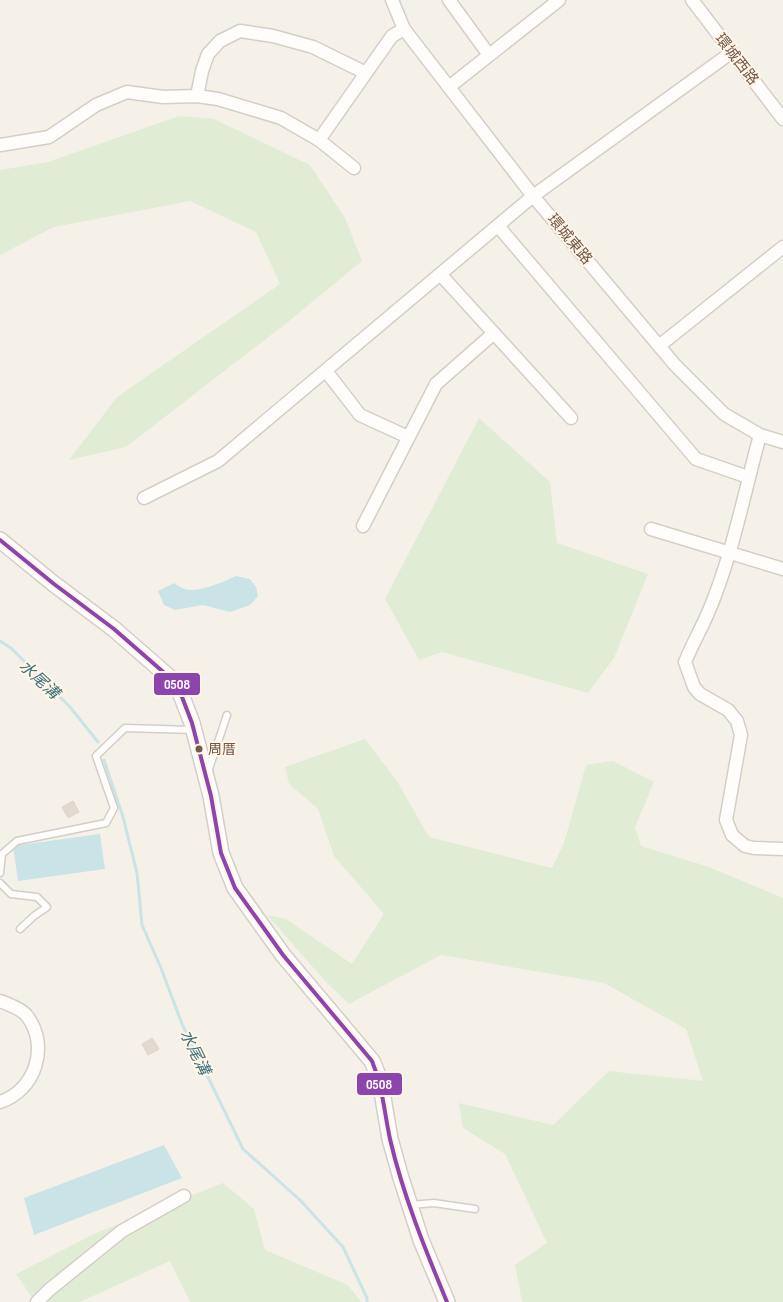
<svg xmlns="http://www.w3.org/2000/svg" width="783" height="1302" viewBox="0 0 783 1302" font-family="'Sofia Sans Condensed','Noto Sans TC',sans-serif">
<rect width="100%" height="100%" fill="#f5f1e9"/>
<!-- green -->
<path fill="#e1ecd4" d="M179,116L214,119L310,165L345,218L362,261L293,318L126,447L69,460L117,397L280,284L256,232L190,201L54,227L0,255V170L48,162Z
M479,418L550,482L557,543L648,574L614,658L588,693L442,652L419,660L385,599Z
M365,739L397,781L429,837L552,868L564,843L586,765L613,761L654,782L635,827L641,846L709,867L783,898V1302H522L515,1265L547,1243L505,1154L463,1128L459,1103L553,1125L609,1071L703,1081L686,1029L604,983L441,955L349,1004L325,981L267,915L286,919L352,964L384,914L334,856L318,809L289,784L285,767Z
M223,1183L254,1209L265,1250L348,1285L361,1302H190L170,1261L80,1302H35L16,1274L96,1233Z"/>
<!-- water -->
<path fill="#cae3e6" d="M236,576L250,579L256,587L258,596L250,605L230,612L203,605L175,610L164,605L158,591L174,583C177,585 181,588 185,589C199,593 223,582 236,576Z
M100,834L105,869L18,881L13,846Z
M164,1145L182,1178L34,1235L24,1198Z"/>
<g fill="none" stroke-linecap="round" stroke-linejoin="round">
<!-- stream -->
<path stroke="#cae3e6" stroke-width="3" d="M0,641L11,648L70,707L98,742
M104,760L123,817L137,873L142,925L161,968L182,1024L243,1149L300,1200L343,1247L367,1298V1302"/>
</g>
<!-- building -->
<path fill="#e2d9d0" stroke="#ded4cb" d="M73,801L79,812L68,818L62,807Z
M152,1038L159,1049L148,1055L142,1044Z"/>
<g fill="none" stroke-linecap="round" stroke-linejoin="round">
<!-- service casing -->
<g stroke="#d4cec7" stroke-width="9">
<path id="service" d="M208,772L227,715
M0,873L2,854L17,841L106,823L114,808L96,756L125,728L193,730
M0,883L11,894L37,897L47,907L34,916L20,929
M410,1205L434,1203L475,1209"/>
</g>
<!-- minor casing -->
<g stroke="#d4cec7" stroke-width="15">
<path id="minor" d="M392,0L404,29L533,196L675,365L724,414L760,435L783,442
M449,0L489,55
M692,0L783,119
M449,87L559,0
M197,96L202,71L208,54L220,41L240,31L273,36L313,47L366,73
M319,140L392,36L404,29
M0,145L49,137L96,105L127,92L163,97L197,96L218,99L281,118L319,140L354,168
M498,226L696,459L748,477
M440,274L571,418
M659,346L783,247
M326,371L360,415L408,437
M760,435C744,494 732,557 708,613C701,629 692,645 685,662L694,687L700,694L728,710L737,721L741,735L726,820L732,835L745,846L754,848L783,849
M144,498L218,461L533,196L732,52
M363,526L436,384L494,333
M651,529L783,569
M0,1001C8,1004 22,1009 27,1016C50,1046 35,1091 0,1102
M37,1302L49,1290L122,1231L184,1196"/>
</g>
<!-- tertiary casing -->
<g stroke="#d4cec7" stroke-width="18">
<path id="tertiary" d="M0,540L54,584L114,629L177,684L192,723L211,796L221,853L235,888L283,955L372,1061L380,1080L390,1139L401,1178L421,1240L447,1302"/>
</g>
<!-- service -->
<use href="#service" stroke="#fefdfc" stroke-width="6"/>
<!-- minor -->
<use href="#minor" stroke="#fefdfc" stroke-width="12"/>
<!-- tertiary -->
<use href="#tertiary" stroke="#fefdfc" stroke-width="15"/>
<!-- bus-1 casing -->
<g stroke="#fff6e8" stroke-width="8">
<path id="bus-1" d="M0,540L54,584L114,629L177,684L192,723L211,796L221,853L235,888L283,955L372,1061C383,1088 384,1111 390,1139C403,1195 425,1249 447,1302"/>
</g>
<!-- bus-1 -->
<use href="#bus-1" stroke="#8e44ad" stroke-width="4"/>
</g>
<!-- markers -->
<circle fill="#73594a" stroke="#fff6e8" stroke-width="2" cx="199" cy="749" r="4.5"/>
<g text-anchor="middle" stroke-width="4" stroke-linejoin="round" paint-order="stroke">
<!-- bus labels -->
<g font-size="14" fill="#73594a" stroke="#fff6e8" text-anchor="start">
<text x="208" y="754">周厝</text>
</g>
<!-- street labels -->
<g font-size="15" fill="#73594a" stroke="#fff6e8">
<text transform="translate(737 59) rotate(52)" y="5">環城西路</text>
<text transform="translate(570 239) rotate(50)" y="5">環城東路</text>
</g>
<!-- water labels -->
<g font-size="16" font-style="italic" fill="#41737f" stroke="#fff6e8">
<text transform="translate(40 679) rotate(43)" y="6">水尾溝</text>
<text transform="translate(196 1052) rotate(64)" y="6">水尾溝</text>
</g>
</g>
<g stroke="#fff6e8" stroke-width="2">
<rect x="153" y="672" width="48" height="24" rx="5" fill="#8e44ad"/>
<rect x="356" y="1072" width="47" height="24" rx="5" fill="#8e44ad"/>
</g>
<g font-size="14" text-anchor="middle" font-weight="bold" fill="#fff">
<text x="177" y="689">0508</text>
<text x="379" y="1089">0508</text>
</g>
</svg>
